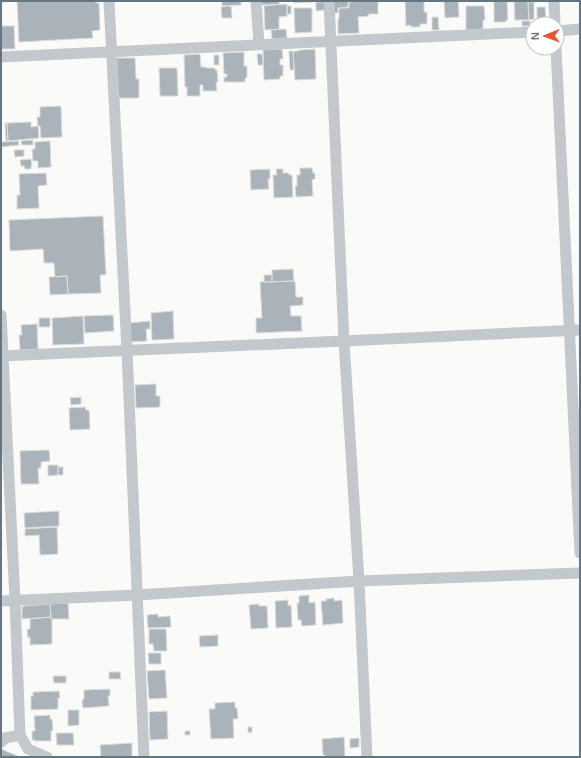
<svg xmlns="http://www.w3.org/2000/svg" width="581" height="758" viewBox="0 0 581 758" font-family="Helvetica,sans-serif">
<rect width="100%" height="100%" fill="#fafaf8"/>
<!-- building -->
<path fill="#aab3b9" stroke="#dcdcda" d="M17,1H96V3H99L100,30L92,31L93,38L19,42Z
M222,1H241V5L222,6Z
M260,1H279V4L260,5Z
M294,1H312V2L294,3Z
M333,1H348V7L338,8V13H333Z
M378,1V14H368L369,16L358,17L359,33L338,34V19H339V8H349V2Z
M405,1H424V12H427V24H420V27H411V25L406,26Z
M444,1H458L459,17L445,18Z
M494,1H507L508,20H506V22H494Z
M514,1H528L529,20H515Z
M316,2H325V10L316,11Z
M528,2H534V19L529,20Z
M287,4V16L279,17V29L265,30L264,6Z
M231,6L232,18H222L221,7Z
M287,6H291V14H287Z
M466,6H484L485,20H483V29L466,30Z
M537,7H545L546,18H537Z
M294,8H312V32L295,33Z
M432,17H438L439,30H432Z
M522,21H530V26H522Z
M1,26H14L15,49H1Z
M286,29L287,38L272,39L271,30Z
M282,49L283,59H280V65H283V76H280V79L264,80L263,50Z
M315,49L316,79L295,80L293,52L301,50Z
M289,51H293L294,70H290Z
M244,52V66H247V78H245V82H224V77H227V74H224L223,53Z
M200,54L201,67H206V68H215V70H217L218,82H216L217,91H203V85H200V96H187V87H185L184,55Z
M257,54H262L263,65H258Z
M214,55H219V65H214Z
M115,58H135L136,79H139V98H117Z
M159,68H177L178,96H160Z
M61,106L62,137L41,138L40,126H38L37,117H40V107Z
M31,122V127L38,126L39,138L8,141L7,123Z
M7,123L8,141H6L5,124Z
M33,140V145H22L21,141Z
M18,141L19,145L1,147V142Z
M50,141L51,167L38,168V161H33L32,149H35V142Z
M14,150H24V156L15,157Z
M31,159L32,165L31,166V169H25L24,166H21L20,160Z
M300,168H312L313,173H315V179L312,180L313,196L296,197L295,186H297V175H300Z
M270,169V179H268L269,189L251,190L250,170Z
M276,169H283V173H289V175H292L293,197L274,198L273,175H277Z
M46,173L47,185L38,186L39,208L17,209V195H20L19,174Z
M103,216L106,275H100L101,293L68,294L67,276L55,277L54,263H44L43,249L10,251L9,220Z
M293,269L294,281L272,282V270Z
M264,275H272V282H264Z
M67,276L68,294L50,295L49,277Z
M295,281L296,297H303V305L290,306L291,316H301L302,331L256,333V318H262L260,282Z
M173,311L174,339L152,340L151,313Z
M113,315L114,331L85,333L84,316Z
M83,316L84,344L53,345L52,318Z
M39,318H50V327H39Z
M150,321V329H146L147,341L130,342L129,323Z
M37,324L38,349L20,350L19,335H22L21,325Z
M156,384V396H160V407L136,408L135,385Z
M81,397V404L71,405L70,398Z
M85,407L86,410H89L90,429L70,430L69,408Z
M49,450L50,461L41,462V468H38L39,484H21L20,451Z
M48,465H58V475L48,476Z
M58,467H63V475H58Z
M59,511V526L25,528L24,513Z
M57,527L58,554L40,555L39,535L25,536V529Z
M309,595V603L315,602L316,625L302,626L301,620H298L297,603H299V596Z
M334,598V601L342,600L343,623L323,625L321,601H326V599Z
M288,600V606L291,605L292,627L276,628L275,601Z
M68,603L69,619H51L50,604Z
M50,604L51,617L22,619V607L24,606Z
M259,604V606H267L268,628L251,629L249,605Z
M158,614V617L170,616L171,627L148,628L147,615Z
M51,617V619H52V644L30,645V637L28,638L27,629H30V619Z
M149,629H166L167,651H154L153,644H149Z
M218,635V646L200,647L199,636Z
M148,653H161V664H149Z
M165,670L167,698L149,699L147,671Z
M109,672H120L121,679H109Z
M53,676H66V683H54Z
M110,689V696H108L109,706L83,708L82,700L84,699V690Z
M59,691L60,698H58V709L31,710V696H33V692Z
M235,702V708H237L238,719H233L234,738L211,739L209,709H215V703Z
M68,710H79V725L68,726Z
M167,711L168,739L150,740L149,712Z
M50,715V719H52L53,731H51V741H35V740H32V731H35L34,716Z
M248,727H252V732L248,733Z
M185,731H190V735H185Z
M56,733H73L74,745H57Z
M344,737L345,757H325V755H323L322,739Z
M359,738V747L350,748V739Z
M132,743V757H101L100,745Z
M1,749L20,757H1Z"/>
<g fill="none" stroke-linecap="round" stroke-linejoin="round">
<!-- street -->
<path stroke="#c3c8cc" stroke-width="11" d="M109,1L127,350L144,757
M256,1L259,44
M329,1L344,341L359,581L367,757
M554,1L555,24
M557,31L580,29
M556,48L580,553
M1,57L533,32
M1,315L15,600L20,735L28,749L47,757
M1,356L344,341L580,330
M1,601L137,595L359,581L580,573
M1,742L5,738L20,735"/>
</g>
<!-- border -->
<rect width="581" height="758" fill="none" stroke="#657683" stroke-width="4"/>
<!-- north arrow -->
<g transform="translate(545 36) rotate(269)"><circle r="19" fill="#ffffff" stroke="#c1c8cd"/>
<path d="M0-3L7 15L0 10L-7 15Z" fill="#e4572e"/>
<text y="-6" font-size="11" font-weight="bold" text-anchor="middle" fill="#657683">N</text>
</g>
</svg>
